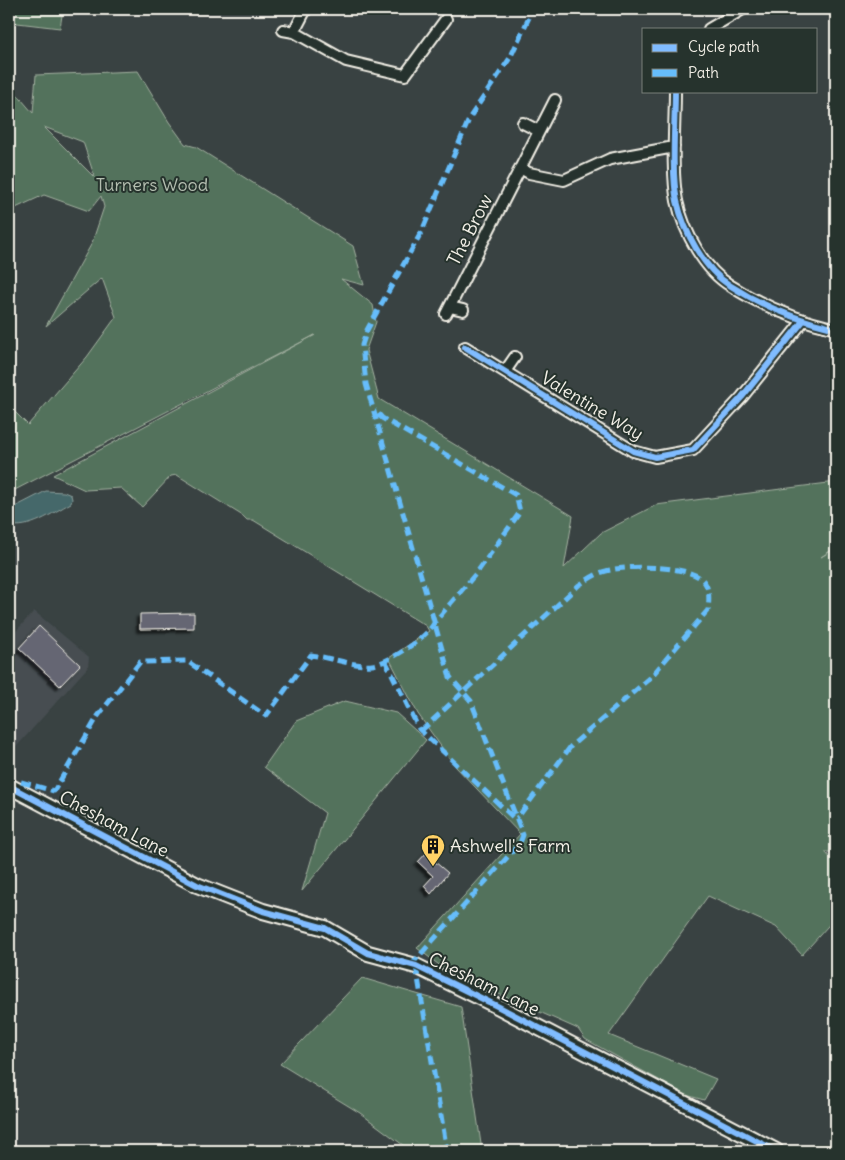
<svg xmlns="http://www.w3.org/2000/svg" width="845" height="1160" viewBox="0 0 845 1160" font-family="Delius,sans-serif">
<defs>
<filter id="shadow"><feDropShadow dx="-3.5" dy="3.5" stdDeviation="1" flood-color="#0009"/></filter>
</defs>
<rect width="100%" height="100%" fill="#394242"/>
<filter id="ink" filterUnits="userSpaceOnUse"><feTurbulence type="fractalNoise" baseFrequency=".02" numOctaves="2"/><feDisplacementMap in="SourceGraphic" scale="10" xChannelSelector="R" yChannelSelector="G"/><feConvolveMatrix kernelMatrix="1 2 1 2 8 2 1 2 1" color-interpolation-filters="sRGB"/></filter>
<g filter="url(#ink)">
<!-- built -->
<path fill="#464d51" d="M34,611L89,657L88,667L17,746L9,744V639Z"/>
<!-- green -->
<path fill="#53725b" stroke="#a4b2a2" fill-rule="evenodd" d="M9,9H63L60,28L9,22Z
M138,71L169,122L185,144L196,147L353,246L364,285L341,279L373,305L376,322L366,350L379,399L573,516L564,568L601,533L656,505L836,482V547L821,557L836,548V852H825L836,864V917L802,955L776,927L708,896L609,1035L716,1079L704,1100L686,1095L585,1039L578,1029L447,971L417,948L520,834L455,766L418,714L389,658L429,631L426,626L253,520H247L243,516L177,475L171,476L142,507L121,488L85,490L53,475L315,335L9,493V406L28,425L87,357L116,317L102,278L46,326L92,243L104,207L101,196L89,211L44,195L9,211V85L33,113L36,75ZM44,127L83,142L95,178Z
M345,701L396,713L426,740L302,891L325,813L264,767L296,721Z
M362,978L461,1007L482,1151H411L360,1113L280,1064Z"/>
<!-- water -->
<path fill="#45686a" stroke="#8b9f9c" d="M46,491L64,492L71,495L72,499L71,503C52,513 30,530 9,525V510Z"/>
<!-- building -->
<path fill="#656673" stroke="#f4f1e8" filter="url(#shadow)" d="M194,613V628L140,629V614Z
M39,626L80,665L60,686L19,648Z
M429,850L437,856L434,861L448,873L431,894L424,886L433,876L418,862Z"/>
<g fill="none" stroke-linecap="round" stroke-linejoin="round">
<!-- street casing -->
<g stroke="#f4f1e8" stroke-width="14">
<path id="street" d="M709,29L743,9
M283,30L294,32L346,61L405,75L446,19
M294,32L306,9
M675,91C675,123 671,171 677,201C684,232 704,270 731,286C762,306 801,321 836,329
M523,123L539,131
M520,168L529,173L564,180L610,159L674,147
M450,307L463,310
M446,314L555,100
M465,347L633,451L655,457L693,450L742,397L803,321
M506,370L515,357"/>
</g>
<!-- secondary casing -->
<g stroke="#f4f1e8" stroke-width="18">
<path id="secondary" d="M9,786L197,885L263,911L325,928L368,953L416,966L499,1007L776,1151"/>
</g>
<!-- street -->
<use href="#street" stroke="#26332d" stroke-width="10"/>
<!-- secondary -->
<use href="#secondary" stroke="#26332d" stroke-width="14"/>
<!-- quiet -->
<path stroke="#66bdfb" stroke-width="5" stroke-dasharray="10 5" stroke-linecap="butt" d="M385,660L419,729L515,819L518,817
M421,731L579,585C587,580 597,573 606,571C626,565 694,564 705,583C710,591 709,601 708,610L650,678L571,746L518,817
M21,782L54,791L98,716L140,662L187,661L266,716L311,655C326,657 359,667 372,665C387,664 428,637 434,623L478,571L520,512L516,495L382,418L375,410
M411,965L520,843L523,835L471,701L450,677L366,384L362,345L367,330L422,231L470,117L510,58L533,9
M416,966L447,1151"/>
<!-- cycleway casing -->
<g stroke="#26332d" stroke-width="9">
<path id="cycleway" d="M675,91C675,123 671,171 677,201C684,232 704,270 731,286C762,306 801,321 836,329
M465,347L633,451L655,457L693,450L742,397L803,321
M9,786L197,885L263,911L325,928L368,953L416,966L499,1007L776,1151"/>
</g>
<!-- cycleway -->
<use href="#cycleway" stroke="#80bcff" stroke-width="6"/>
</g>
</g>
<!-- icons -->
<defs>
<g id="building-pin" transform="scale(1.25)"><path d="M0 17L-7.5 6A9.5 9.5 0 1 1 7.5 6Z" fill="#ffd166" stroke="#26332d"/><path d="M-4-6H4V6H1V3H-1V6H-4ZM-2.5-4.3h1.7v1.8h-1.7ZM.8-4.3h1.7v1.8H.8ZM-2.5-1h1.7V.8h-1.7ZM.8-1h1.7V.8H.8Z" fill="#111"/></g>
</defs>
<g fill-rule="evenodd">
<use href="#building-pin" x="433" y="846"/>
</g>
<g text-anchor="middle" stroke-width="4" stroke-linejoin="round" paint-order="stroke">
<!-- park labels -->
<g font-size="18" fill="#b4beb0" stroke="#26332d">
<text x="152" y="191">Turners Wood</text>
</g>
<!-- street labels -->
<g font-size="18" fill="#f4f1e8" stroke="#26332d">
<text transform="translate(470 230) rotate(-63)" y="6">The Brow</text>
<text transform="translate(592 406) rotate(31)" y="6">Valentine Way</text>
<text transform="translate(114 824) rotate(28)" y="6">Chesham Lane</text>
<text transform="translate(484 984) rotate(26)" y="6">Chesham Lane</text>
</g>
<!-- poi labels -->
<g font-size="18" fill="#f4f1e8" stroke="#26332d" text-anchor="start">
<text x="450" y="852">Ashwell's Farm</text>
</g>
</g>
<!-- margin -->
<rect width="845" height="1160" fill="none" stroke="#26332d" stroke-width="30"/>
<rect x="15" y="15" width="815" height="1130" fill="none" stroke="#f4f1e8" stroke-width="2" filter="url(#ink)"/>
<!-- legend -->
<rect x="642" y="28" width="175" height="65" fill="#26332d" stroke="#787f78"/>
<rect x="652" y="44" width="25" height="8" fill="#80bcff" stroke="#787f78"/>
<text x="688" y="52" font-size="15" fill="#f4f1e8">Cycle path</text>
<rect x="652" y="69" width="25" height="8" fill="#66bdfb" stroke="#787f78"/>
<text x="688" y="78" font-size="15" fill="#f4f1e8">Path</text>
</svg>
